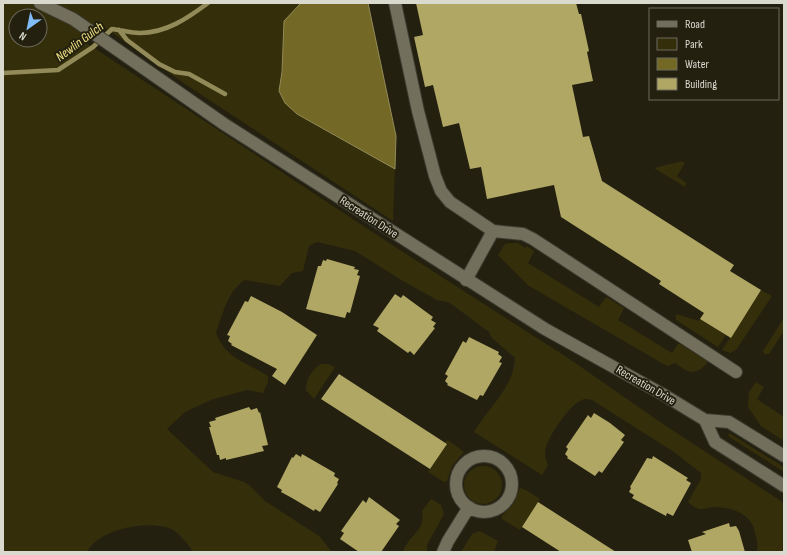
<svg xmlns="http://www.w3.org/2000/svg" width="787" height="555" viewBox="0 0 787 555" font-family="'Sofia Sans Condensed',sans-serif">
<rect width="100%" height="100%" fill="#232010"/>
<!-- green -->
<path fill="#342e0b" fill-rule="evenodd" d="M3,3H368L396,136L393,221L185,84L97,22L82,40L389,243L568,358L663,424L784,503V552H757C758,545 757,540 755,533C752,514 732,507 714,507C710,507 706,509 701,509C697,509 691,505 688,502L701,479V473L674,452L592,400C588,399 584,398 580,401C569,406 544,441 545,454C545,457 547,462 548,465L542,475L474,432C488,408 514,387 515,358L492,338L489,332L450,303L437,300L403,281L355,251L317,242L309,246L303,271L292,273L280,286L245,280C228,290 222,316 216,333C228,361 245,361 268,376V382L263,393L247,390L211,400L185,412L167,429L213,472L244,482L250,486L265,501L319,536L332,552H193C188,544 178,531 169,528C146,520 98,529 87,552H3ZM16,16H40V40H16Z
M682,161L685,163L677,176L686,183L685,187L654,168Z
M510,243H518L525,248L527,246L534,251L528,263L599,307L606,297L624,308L618,320L672,353L678,344H680L708,362C695,377 689,373 675,363L667,366L529,286L498,255L505,244Z
M761,290L772,296L736,350L730,353L722,350Z
M676,314L699,321L700,319L726,335L718,347L676,320Z
M784,318V331L769,354H764L763,351Z
M321,364H328L335,367L314,399L306,390C306,378 312,370 321,364Z
M756,382L764,387L757,399L784,417V441L761,426L748,407L749,392Z
M729,433L784,467V472L728,436Z
M448,440L464,452L452,466L447,481L444,482L428,472L447,444L445,442Z
M464 485a19 19 0 1 1 38 0a19 19 0 1 1-38 0Z
M520,488L526,490L540,499L520,530L502,519V516L513,504Z
M431,499L441,505L444,514L427,545V552H403C408,535 426,532 422,511Z
M480,531L498,541L494,552H461L472,534Z"/>
<!-- water -->
<path fill="#736825" stroke="#928a58" d="M301,3H368L396,136L395,169L297,114L285,103L279,91L282,72L284,21Z"/>
<g fill="none" stroke-linecap="round" stroke-linejoin="round">
<!-- stream -->
<path stroke="#928a58" stroke-width="4.5" d="M119,30L127,40L159,64L175,72L189,74L225,94
M3,73L58,70L93,47L112,29C121,30 131,33 140,33C166,33 188,18 208,3"/>
</g>
<!-- building -->
<path fill="#b1a765" d="M416,3H576L579,14H581L589,51L587,52L593,81L572,85L583,137L589,136L602,181L734,265L730,271L761,290L731,338L700,319L704,313L659,284L661,281L561,217L554,185L487,199L481,167L470,169L459,123L443,127L433,85L425,87L414,37L423,35Z
M327,259L355,267L354,269L359,270L357,275L360,276L350,313L347,312L345,318L306,309L318,266H321L323,260L326,261Z
M395,294L401,298L403,295L433,317L431,320L436,323L433,327L435,328L414,355L410,351L408,353L377,331L379,328L373,325Z
M251,296L282,312L317,335L285,385L272,376L277,369L231,345L232,344L228,341L230,336L227,335L245,301L248,302Z
M469,337L499,352L498,354L502,357L499,362L502,363L483,396L480,395L477,400L447,385L448,384L445,381L448,376L445,374L463,341L466,343Z
M339,374L447,444L430,469L321,399Z
M249,407L251,410L257,408L259,413L260,412L268,445L262,446L264,451L226,460V458L220,460L219,455H217L209,427H211L209,422L216,420L215,418Z
M594,413L610,423L625,435L621,440L624,442L602,473L599,471L595,476L567,458L568,457L565,454L568,449L566,447L588,415L591,418Z
M296,454L301,457L302,454L335,473L334,476L339,479L337,483L338,484L320,512L315,509L314,511L292,498L281,492L282,490L277,487L292,457L293,458Z
M653,456L688,478L686,480L691,483L673,516L667,513L666,516L632,498L634,495L629,492L631,488L630,487L647,458L652,459Z
M369,497L400,520L396,524L399,526L381,552H359L340,539L344,533L341,531L363,500L366,503Z
M538,502L616,552H561L522,527Z
M729,523L730,527L736,526L739,531L745,552H692L688,540L706,534L702,532Z"/>
<g fill="none" stroke-linecap="round" stroke-linejoin="round">
<!-- minor casing -->
<g stroke="#3d3c31" stroke-width="14">
<path id="minor" d="M40,3L73,19L224,124L545,329L664,395L705,420L729,422L784,456
M395,3L418,111L435,176L441,191L450,202L493,231L466,280
M493,231L523,234L533,239L736,372
M705,420L715,442L784,486
M456 484a28 28 0 1 1 56 0a28 28 0 1 1-56 0Z
M443,552L448,541L469,507"/>
</g>
<!-- minor -->
<use href="#minor" stroke="#726f5c" stroke-width="12"/>
</g>
<g text-anchor="middle" stroke-width="4" stroke-linejoin="round" paint-order="stroke">
<!-- street labels -->
<g font-size="12" fill="#dad9ce" stroke="#232010">
<text transform="translate(369 217) rotate(33)" y="4">Recreation Drive</text>
<text transform="translate(646 385) rotate(30)" y="4">Recreation Drive</text>
</g>
<!-- water labels -->
<g font-size="13" font-style="italic" fill="#f5e686" stroke="#232010">
<text transform="translate(79 41) rotate(-37)" y="5">Newlin Gulch</text>
</g>
</g>
<!-- border -->
<rect width="787" height="555" fill="none" stroke="#dad9ce" stroke-width="8"/>
<!-- legend -->
<rect x="649" y="8" width="130" height="92" fill="#232010" stroke="#6c6a5c"/>
<rect x="657" y="21" width="20" height="6" fill="#726f5c" stroke="#6c6a5c"/>
<text x="685" y="28" font-size="12" fill="#dad9ce">Road</text>
<rect x="657" y="38" width="20" height="12" fill="#342e0b" stroke="#6c6a5c"/>
<text x="685" y="48" font-size="12" fill="#dad9ce">Park</text>
<rect x="657" y="58" width="20" height="12" fill="#736825" stroke="#6c6a5c"/>
<text x="685" y="68" font-size="12" fill="#dad9ce">Water</text>
<rect x="657" y="78" width="20" height="12" fill="#b1a765" stroke="#6c6a5c"/>
<text x="685" y="88" font-size="12" fill="#dad9ce">Building</text>
<!-- north arrow -->
<g transform="translate(28 28) rotate(213)"><circle r="19" fill="#232010" stroke="#6c6a5c"/>
<path d="M0-3L7 15L0 10L-7 15Z" fill="#81bcfa"/>
<text y="-6" font-size="11" font-weight="bold" text-anchor="middle" fill="#dad9ce">N</text>
</g>
</svg>
